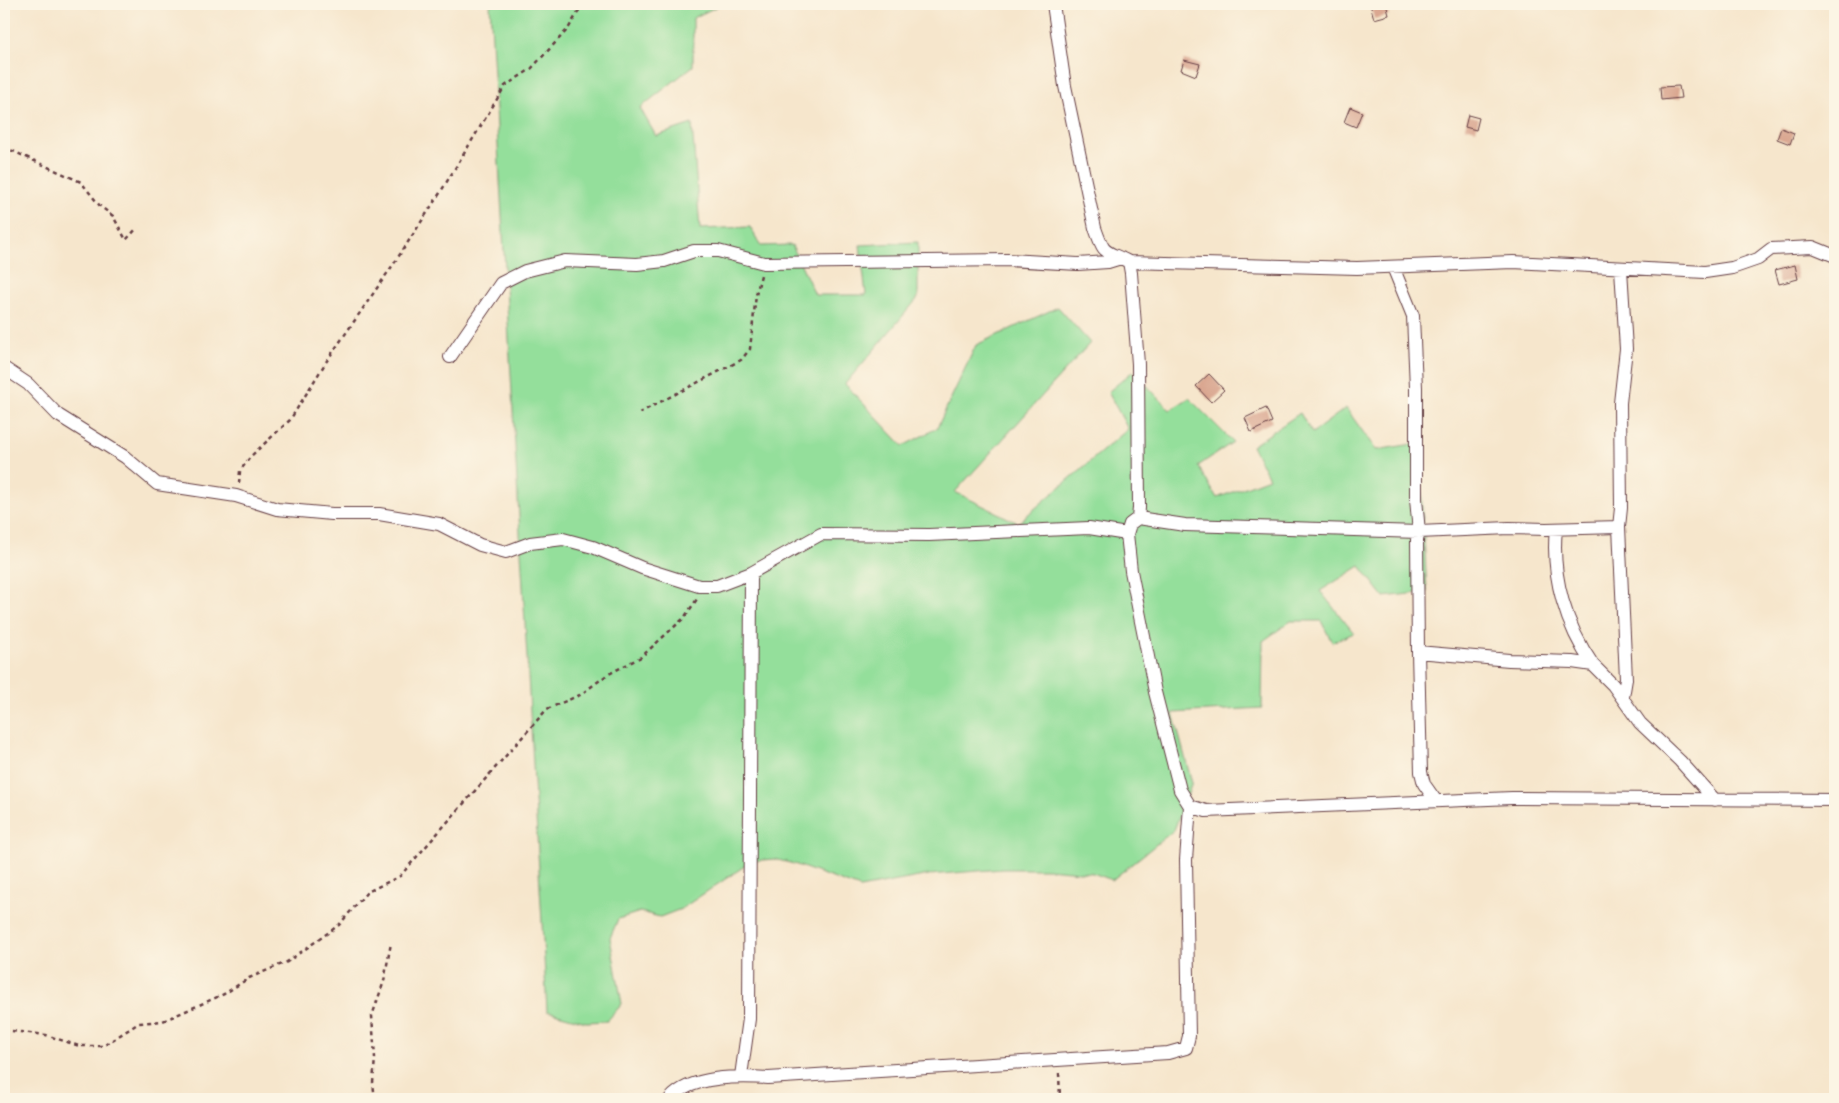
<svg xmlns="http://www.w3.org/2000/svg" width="1839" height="1103" viewBox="0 0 1839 1103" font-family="Mynerve,sans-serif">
<rect width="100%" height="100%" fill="#fcf5e5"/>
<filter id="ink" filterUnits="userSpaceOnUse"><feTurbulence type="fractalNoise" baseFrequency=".02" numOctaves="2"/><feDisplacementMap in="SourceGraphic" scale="10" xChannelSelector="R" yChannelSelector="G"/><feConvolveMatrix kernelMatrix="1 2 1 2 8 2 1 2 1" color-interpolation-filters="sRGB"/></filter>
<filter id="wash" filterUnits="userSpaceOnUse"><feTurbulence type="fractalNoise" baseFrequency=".0096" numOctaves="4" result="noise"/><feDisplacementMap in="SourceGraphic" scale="20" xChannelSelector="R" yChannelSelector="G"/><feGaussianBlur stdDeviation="1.12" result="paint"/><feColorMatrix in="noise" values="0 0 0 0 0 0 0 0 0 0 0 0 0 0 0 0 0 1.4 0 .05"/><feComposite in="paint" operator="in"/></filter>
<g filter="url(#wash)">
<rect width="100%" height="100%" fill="#f6e6cc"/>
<!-- green -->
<path fill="#94df9b" stroke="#6f7f63" d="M490,4H722L693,18V66L640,108L656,136L692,124L700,229L750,227L761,246L792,245L815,295H866L860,245L918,242V298L845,384L903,446L937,428L976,345L1058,307L1090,343L955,492L1018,523L1128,429L1108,392L1133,371L1170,410L1189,398L1233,442L1198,466L1217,498L1269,478L1252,446L1300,413L1312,433L1346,408L1376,450L1419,443L1427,592L1384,597L1360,566L1320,591L1354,633L1332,642L1321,621H1291L1263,641L1262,708L1173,713L1192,783L1174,830L1112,880L1093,873L1047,869H1002L929,875L860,888L794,864L774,859L752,861L681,909L660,917L640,912L618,919L610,938L622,1004L607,1021L586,1022L547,1011Z"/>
<g id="blocks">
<!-- building -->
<path fill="#daa791" d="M1370,4H1386L1389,15L1374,19Z
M1184,60L1200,64L1196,76L1181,70Z
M1679,86L1681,98L1661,100L1660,87Z
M1350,107L1362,112L1356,127L1344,122Z
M1468,115L1479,118L1476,130L1465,127Z
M1781,128L1794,133L1790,144L1777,139Z
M1795,265L1798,279L1779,284L1775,270Z
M1209,374L1224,390L1211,402L1196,386Z
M1266,408L1272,422L1251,432L1245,418Z"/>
</g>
</g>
<g filter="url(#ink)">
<use href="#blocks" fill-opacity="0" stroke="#643d43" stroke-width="1"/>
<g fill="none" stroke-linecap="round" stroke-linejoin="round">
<!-- street casing -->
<g stroke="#643d43" stroke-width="14">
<path id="street" d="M1129,262L1357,268L1513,262L1705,272L1732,268L1758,259L1771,249L1813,247L1835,256
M450,357L501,283L525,271L565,261L637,264L664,261L694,251H718L764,263L1008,260L1078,264L1108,262L1121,258
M4,368L28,384L58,415L125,457L157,484L236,496L277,509L332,514H379L439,524L480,545L506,552L530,543L563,539L593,547L642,568L699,586H717L751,573L821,534L929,535L1089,528L1127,534
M1138,518L1185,525L1419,532L1416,499V388L1413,316L1393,267
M1619,527L1626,679L1623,697
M1556,529C1551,577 1566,626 1593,665
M1418,652L1417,540L1419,532L1509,528L1546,529L1619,527L1621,508L1620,403L1626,349L1621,269
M1436,801L1424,784L1421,772L1418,652L1509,660L1572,662L1593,665L1613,685L1640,723L1680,761L1715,800
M1190,806L1206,811L1512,798L1835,800
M741,1076L749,1019L751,573
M670,1099C691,1075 739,1076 768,1078L1168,1053L1186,1048L1189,1036L1186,860L1190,806L1180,790L1155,692L1131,571L1127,534L1130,524L1138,518L1139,508L1138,364L1131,273L1129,262C1104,249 1105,257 1095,228L1065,86L1053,4"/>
</g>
<!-- path -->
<path stroke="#643d43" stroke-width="2.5" stroke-dasharray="4 4" stroke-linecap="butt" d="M4,147L81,182L100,206L113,216L126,240L137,228
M639,413L741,360L750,349L756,295L761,275
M239,483L240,471L251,456L290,420L326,362L395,262L440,193L505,86L531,69L568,29L583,4
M4,1030L46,1035L79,1046H103L139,1023L163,1021L224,994L249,978L287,962L339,925L367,892L400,876L547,709L580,695L607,675L641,657L684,618L697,599
M1059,1073L1060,1099
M375,1099L373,1083L375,1058L372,1016L384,981L391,943"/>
<!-- street -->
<use href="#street" stroke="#fff" stroke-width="12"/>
</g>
</g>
<!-- margin -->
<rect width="1839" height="1103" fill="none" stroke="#fcf5e5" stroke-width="20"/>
</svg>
